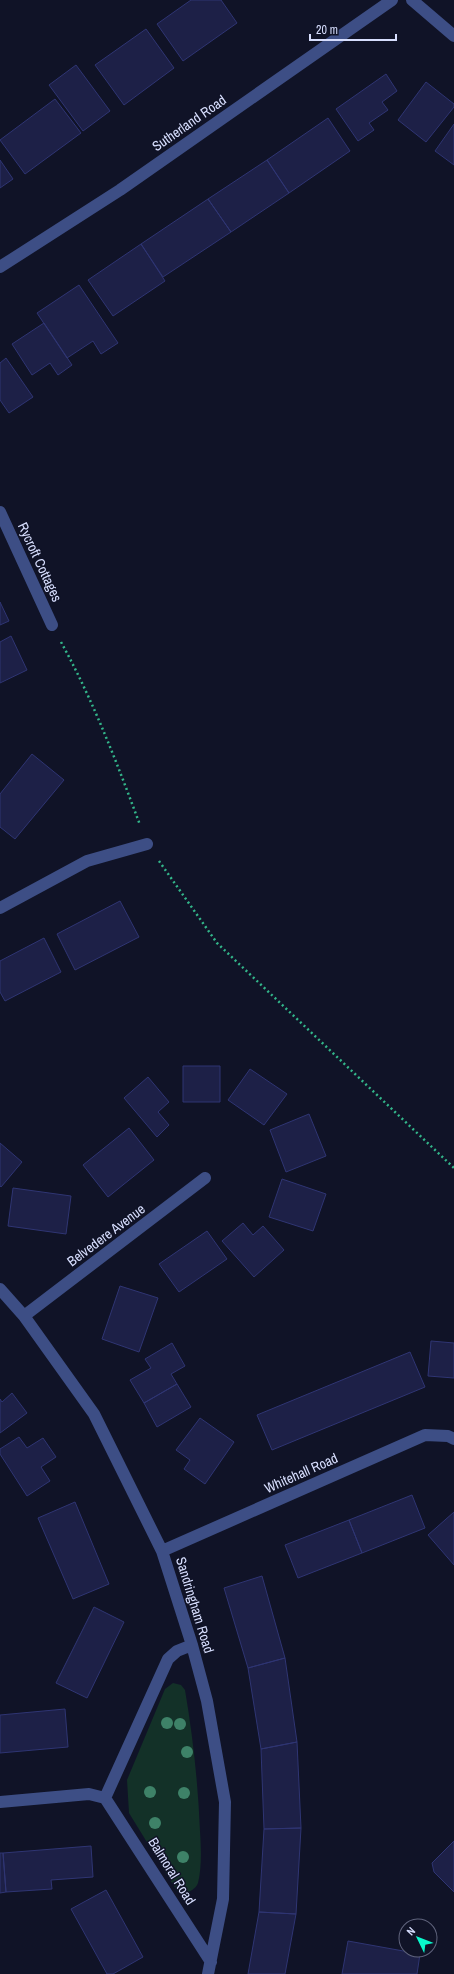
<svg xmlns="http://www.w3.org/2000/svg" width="454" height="1974" viewBox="0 0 454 1974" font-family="'Archivo Narrow',sans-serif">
<rect width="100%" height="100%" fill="#101327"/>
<!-- green -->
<path fill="#133128" d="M173,1683L181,1685L185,1690C193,1737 198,1783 200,1831C201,1847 202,1867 198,1883C196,1889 189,1892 184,1894L177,1891L129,1813L127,1780L165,1689Z"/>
<!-- building -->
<path fill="#1d2047" stroke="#2f3573" d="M191,0H221L237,23L183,61L157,24Z
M146,29L174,68L124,105L95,65Z
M76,65L110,111L83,131L49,85Z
M386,74L397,91L382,102L388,110L369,123L374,130L358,141L336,109Z
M426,82L454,104V107L426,142L398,120Z
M55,99L81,133L25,174L0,140Z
M328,118L350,151L289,193L267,160Z
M454,124V165L435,151Z
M0,160L13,179L0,188Z
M267,160L289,193L231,232L208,199Z
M208,199L231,232L163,277L141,244Z
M141,244L165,281L113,316L88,280Z
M79,285L118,343L101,354L93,341L67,358L37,313Z
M44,323L72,365L58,375L50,363L32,375L12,344Z
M6,358L33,397L9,413L0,400V363Z
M0,602L9,621L0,625Z
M11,636L27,670L0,683V642Z
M32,754L64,780L15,839L0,827V794Z
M120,901L139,937L75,970L57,934Z
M44,938L61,972L5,1001L0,992V961Z
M183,1066H220V1102H183Z
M250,1069L287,1094L264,1125L228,1100Z
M148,1077L169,1102L158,1112L169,1125L157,1137L124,1098Z
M309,1114L326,1156L286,1172L270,1130Z
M129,1128L154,1160L108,1197L83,1165Z
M0,1143L22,1162L1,1187L0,1186Z
M282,1179L326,1194L313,1231L269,1217Z
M13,1188L71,1196L66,1234L8,1226Z
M243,1223L253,1235L263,1226L284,1250L254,1277L222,1241Z
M207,1231L227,1259L179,1292L159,1264Z
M120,1286L158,1298L139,1352L102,1339Z
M431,1341L454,1343V1378L428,1376Z
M172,1343L185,1366L171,1374L177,1384L144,1403L130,1380L151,1368L145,1359Z
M410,1352L425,1387L272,1450L257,1415Z
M177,1384L191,1407L157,1427L144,1403Z
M12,1393L27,1413L0,1433V1399L2,1402Z
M200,1418L234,1442L205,1484L184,1469L190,1460L176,1450Z
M19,1437L27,1448L43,1438L56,1457L41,1467L50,1481L27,1496L0,1454V1449Z
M412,1495L425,1528L362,1553L349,1520Z
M75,1502L109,1584L73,1599L38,1518Z
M454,1512V1565L428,1535Z
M349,1520L362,1553L298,1578L285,1545Z
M262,1576L285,1658L248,1668L224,1588Z
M94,1607L124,1622L87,1698L56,1683Z
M285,1658L297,1742L261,1749L248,1668Z
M65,1709L68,1747L0,1753V1715Z
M297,1742L301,1828L264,1829L261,1749Z
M301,1828L296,1914L259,1912L264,1829Z
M454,1841V1892L434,1872L432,1863Z
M91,1846L93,1877L51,1880L52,1889L6,1892L3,1853Z
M0,1853H3L6,1892L0,1893Z
M106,1890L143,1957L113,1974H107L71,1909Z
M259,1912L296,1914L285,1974H248Z
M348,1941L420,1954L417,1974H342Z"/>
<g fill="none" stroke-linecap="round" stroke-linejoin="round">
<!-- path -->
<path stroke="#33b68a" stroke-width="2.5" stroke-dasharray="2 3" stroke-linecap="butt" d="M61,642C93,700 117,763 140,825
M159,861L217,943L454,1168"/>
<!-- minor -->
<path stroke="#3d4e85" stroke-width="12" d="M412,0L454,36
M0,267L120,190L392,0
M0,512L52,625
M0,908L87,861L147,844
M0,1289L24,1316L94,1414L162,1551L192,1645L207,1701L225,1802L223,1899L208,1974
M24,1316L205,1178
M162,1551L425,1435L448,1436L454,1439
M192,1645L177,1651L168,1659L105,1798L211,1962
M0,1802L89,1794L105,1798"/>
</g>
<!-- trees -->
<g fill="#3e8268">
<circle cx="167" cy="1723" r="6"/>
<circle cx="180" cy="1724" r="6"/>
<circle cx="187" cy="1752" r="6"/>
<circle cx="150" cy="1792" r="6"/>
<circle cx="184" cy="1793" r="6"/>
<circle cx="155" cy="1823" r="6"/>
<circle cx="183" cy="1857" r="6"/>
</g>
<g text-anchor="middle" stroke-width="3" stroke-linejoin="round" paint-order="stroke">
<!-- street labels -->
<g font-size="14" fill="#d7defe" stroke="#101327">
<text transform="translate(189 123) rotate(-35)" y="5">Sutherland Road</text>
<text transform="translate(40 562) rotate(65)" y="5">Rycroft Cottages</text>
<text transform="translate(106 1235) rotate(-37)" y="5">Belvedere Avenue</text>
<text transform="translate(301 1473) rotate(-24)" y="5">Whitehall Road</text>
<text transform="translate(195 1605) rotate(73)" y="5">Sandringham Road</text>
<text transform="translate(172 1871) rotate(58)" y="5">Balmoral Road</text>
</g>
</g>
<!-- north arrow -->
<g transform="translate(418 1938) rotate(313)"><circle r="19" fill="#101327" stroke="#60647d"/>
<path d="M0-3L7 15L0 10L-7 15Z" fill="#09f9cd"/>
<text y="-6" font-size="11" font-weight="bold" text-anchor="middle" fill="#d7defe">N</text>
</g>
<!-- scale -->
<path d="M310 34v6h86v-6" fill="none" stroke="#d7defe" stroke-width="2"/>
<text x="316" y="34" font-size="12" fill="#d7defe" stroke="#101327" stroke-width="3" paint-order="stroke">20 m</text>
</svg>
